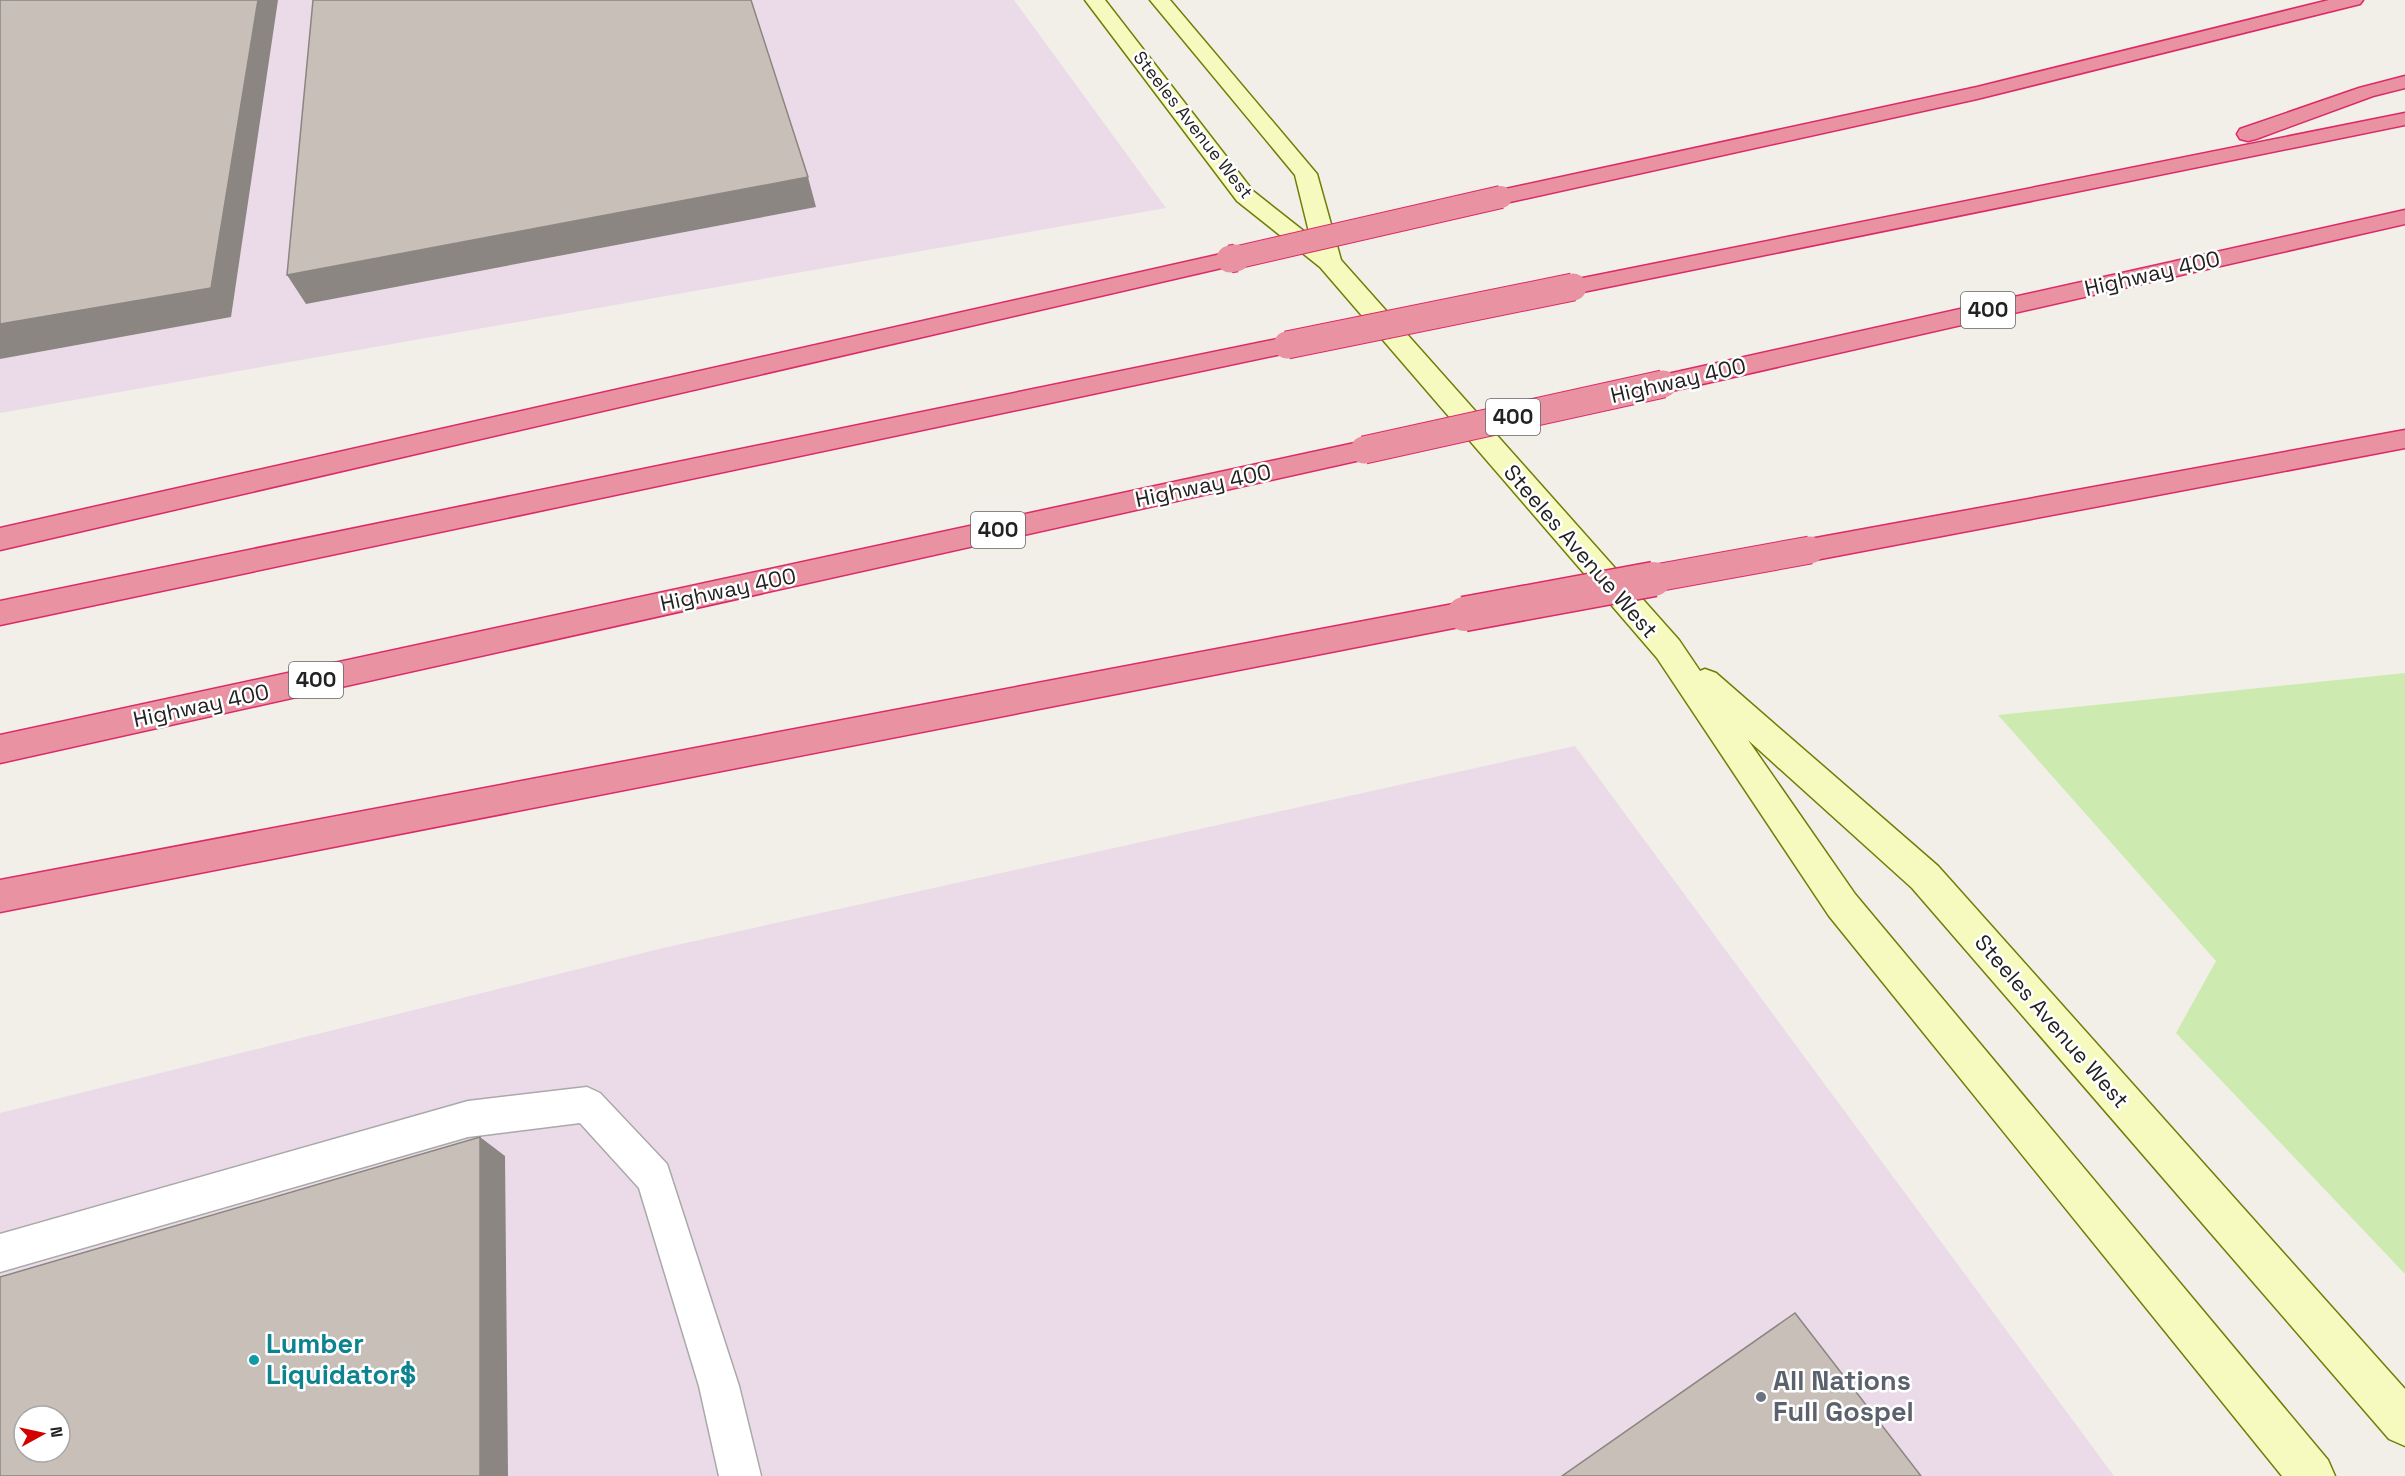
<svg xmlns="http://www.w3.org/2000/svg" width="2405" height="1476" viewBox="0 0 2405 1476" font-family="'Space Grotesk',sans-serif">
<rect width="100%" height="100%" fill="#f2efe9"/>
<!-- industrial -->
<path fill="#ebdbe8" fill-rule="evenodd" d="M0,0H1014L1166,208L0,413Z
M1575,746L2114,1476H0V1113L663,948ZM24,1416H60V1452H24Z"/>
<!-- grass -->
<path fill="#cdebb0" d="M2405,673V1274L2176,1033L2216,961L1998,715Z"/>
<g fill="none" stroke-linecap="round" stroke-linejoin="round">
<!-- service casing -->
<g stroke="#a9a9a9" stroke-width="3">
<path id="service" d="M587,1087L600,1093L667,1164L739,1386L761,1476H719L699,1386L639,1188L580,1123L468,1137L0,1272V1234L468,1101Z"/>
</g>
<!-- secondary casing -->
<g stroke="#707d05" stroke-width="3">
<path id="secondary" d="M1085,0H1105L1253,191L1310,236L1295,175L1150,0H1170L1317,174L1341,260L1679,640L1700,671L1705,669L1716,673L1938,866L2405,1389V1446L2389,1439L1912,888L1748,740L1855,894L2328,1460L2335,1476H2282L1829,916L1657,658L1320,267L1237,201Z"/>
</g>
<!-- motorway casing -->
<g stroke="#dc2a67" stroke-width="3">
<path id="motorway" d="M2329,0H2363L2360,4L1977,99L1501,204L1493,202L1489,197L1493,192L1501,190L1977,87Z
M2405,76V88L2373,96L2256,139L2248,141L2240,139L2237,134L2240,129L2359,88Z
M2405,113V125L1573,294L1564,292L1561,287L1564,282L1573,280Z
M2405,210V224L1663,393L1654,390L1650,384L1654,378L1663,375Z
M1230,252L1239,254L1242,259L1239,264L0,550V528Z
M1287,337L1296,339L1300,345L1296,351L0,625V601Z
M2405,430V448L1810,561L1800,558L1795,550L1800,542L1810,539Z
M1364,441L1374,443L1378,450L1374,457L0,763V735Z
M1464,602L1475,606L1479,614L1475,622L1464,626L0,912V880Z"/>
</g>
<!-- service -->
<use href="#service" fill="#fff" fill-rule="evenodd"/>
<!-- secondary -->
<use href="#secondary" fill="#f7fabf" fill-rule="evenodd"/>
<!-- motorway -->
<use href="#motorway" fill="#e892a2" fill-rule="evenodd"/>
<!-- motorway-bridge-far2 casing -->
<g stroke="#dc2a67" stroke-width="24" stroke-linecap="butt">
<path id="motorway-bridge-far2" d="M1230,259L1501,197"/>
</g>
<!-- motorway-bridge-far1 casing -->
<g stroke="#dc2a67" stroke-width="29" stroke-linecap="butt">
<path id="motorway-bridge-far1" d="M1230,259L1236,258
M1287,345L1573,287
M1364,450L1663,384
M1645,580L1810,550"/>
</g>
<!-- motorway-bridge casing -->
<g stroke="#dc2a67" stroke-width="37" stroke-linecap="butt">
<path id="motorway-bridge" d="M1464,614L1654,579"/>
</g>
<!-- motorway-bridge-far2 -->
<use href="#motorway-bridge-far2" stroke="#e892a2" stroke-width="22"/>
<!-- motorway-bridge-far1 -->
<use href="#motorway-bridge-far1" stroke="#e892a2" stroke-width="27"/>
<!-- motorway-bridge -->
<use href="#motorway-bridge" stroke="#e892a2" stroke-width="34"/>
</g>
<!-- shaded-wall -->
<path fill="#8b8681" d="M258,0H278L231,317L0,359V324Z
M808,177L816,207L306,304L287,275Z
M480,1137L505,1156L508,1476H480Z"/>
<!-- building -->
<path fill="#c7bfb8" stroke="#8b8681" stroke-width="1.5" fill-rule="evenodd" d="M0,0H258L211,288L0,324Z
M313,0H751L808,177L287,275Z
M480,1137V1476H0V1277ZM24,1416H60V1452H24Z
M1795,1313L1921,1476H1562Z"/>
<!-- markers -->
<circle fill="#0f9aa8" stroke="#fff" stroke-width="2" cx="254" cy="1360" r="6"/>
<circle fill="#6b7280" stroke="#fff" stroke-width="2" cx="1761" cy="1397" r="6"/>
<g text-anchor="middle" stroke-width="5" stroke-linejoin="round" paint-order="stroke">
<!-- far-street labels -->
<g font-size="18" fill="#222" stroke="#fff">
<text transform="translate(1193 125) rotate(52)" y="6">Steeles Avenue West</text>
</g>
<!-- shield labels -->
<g fill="#fff" stroke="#646464" stroke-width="1.5">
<rect x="1961" y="292" width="54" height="36" rx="4.5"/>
<rect x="1486" y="399" width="54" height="36" rx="4.5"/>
<rect x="971" y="512" width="54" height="36" rx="4.5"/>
<rect x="289" y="662" width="54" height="36" rx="4.5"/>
</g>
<g font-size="21" font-weight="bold" fill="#222">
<text x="1988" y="317">400</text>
<text x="1513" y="424">400</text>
<text x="998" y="537">400</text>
<text x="316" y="687">400</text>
</g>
<!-- street labels -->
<g font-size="22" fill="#222" stroke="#fff">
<text transform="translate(2152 273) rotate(-13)" y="8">Highway 400</text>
<text transform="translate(1678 380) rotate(-13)" y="8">Highway 400</text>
<text transform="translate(1203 485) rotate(-12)" y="8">Highway 400</text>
<text transform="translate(1581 551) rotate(49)" y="8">Steeles Avenue West</text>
<text transform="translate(728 589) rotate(-12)" y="8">Highway 400</text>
<text transform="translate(201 705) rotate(-12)" y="8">Highway 400</text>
<text transform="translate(2052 1021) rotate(49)" y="8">Steeles Avenue West</text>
</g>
<!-- near-culture labels -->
<g font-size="27" font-weight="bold" fill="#0d838f" stroke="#fff" text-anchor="start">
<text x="266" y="1353">Lumber<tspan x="266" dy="31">Liquidator$</tspan></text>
</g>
<!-- near-worship labels -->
<g font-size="27" font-weight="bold" fill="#5b616d" stroke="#fff" text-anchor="start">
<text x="1773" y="1390">All Nations<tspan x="1773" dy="31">Full Gospel</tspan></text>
</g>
</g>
<!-- north arrow -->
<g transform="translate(42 1434) rotate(82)"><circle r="28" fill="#ffffff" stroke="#a7a7a7" stroke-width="1.5"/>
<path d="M0-4.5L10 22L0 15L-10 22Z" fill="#d40000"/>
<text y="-9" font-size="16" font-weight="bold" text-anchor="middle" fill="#222222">N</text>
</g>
</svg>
